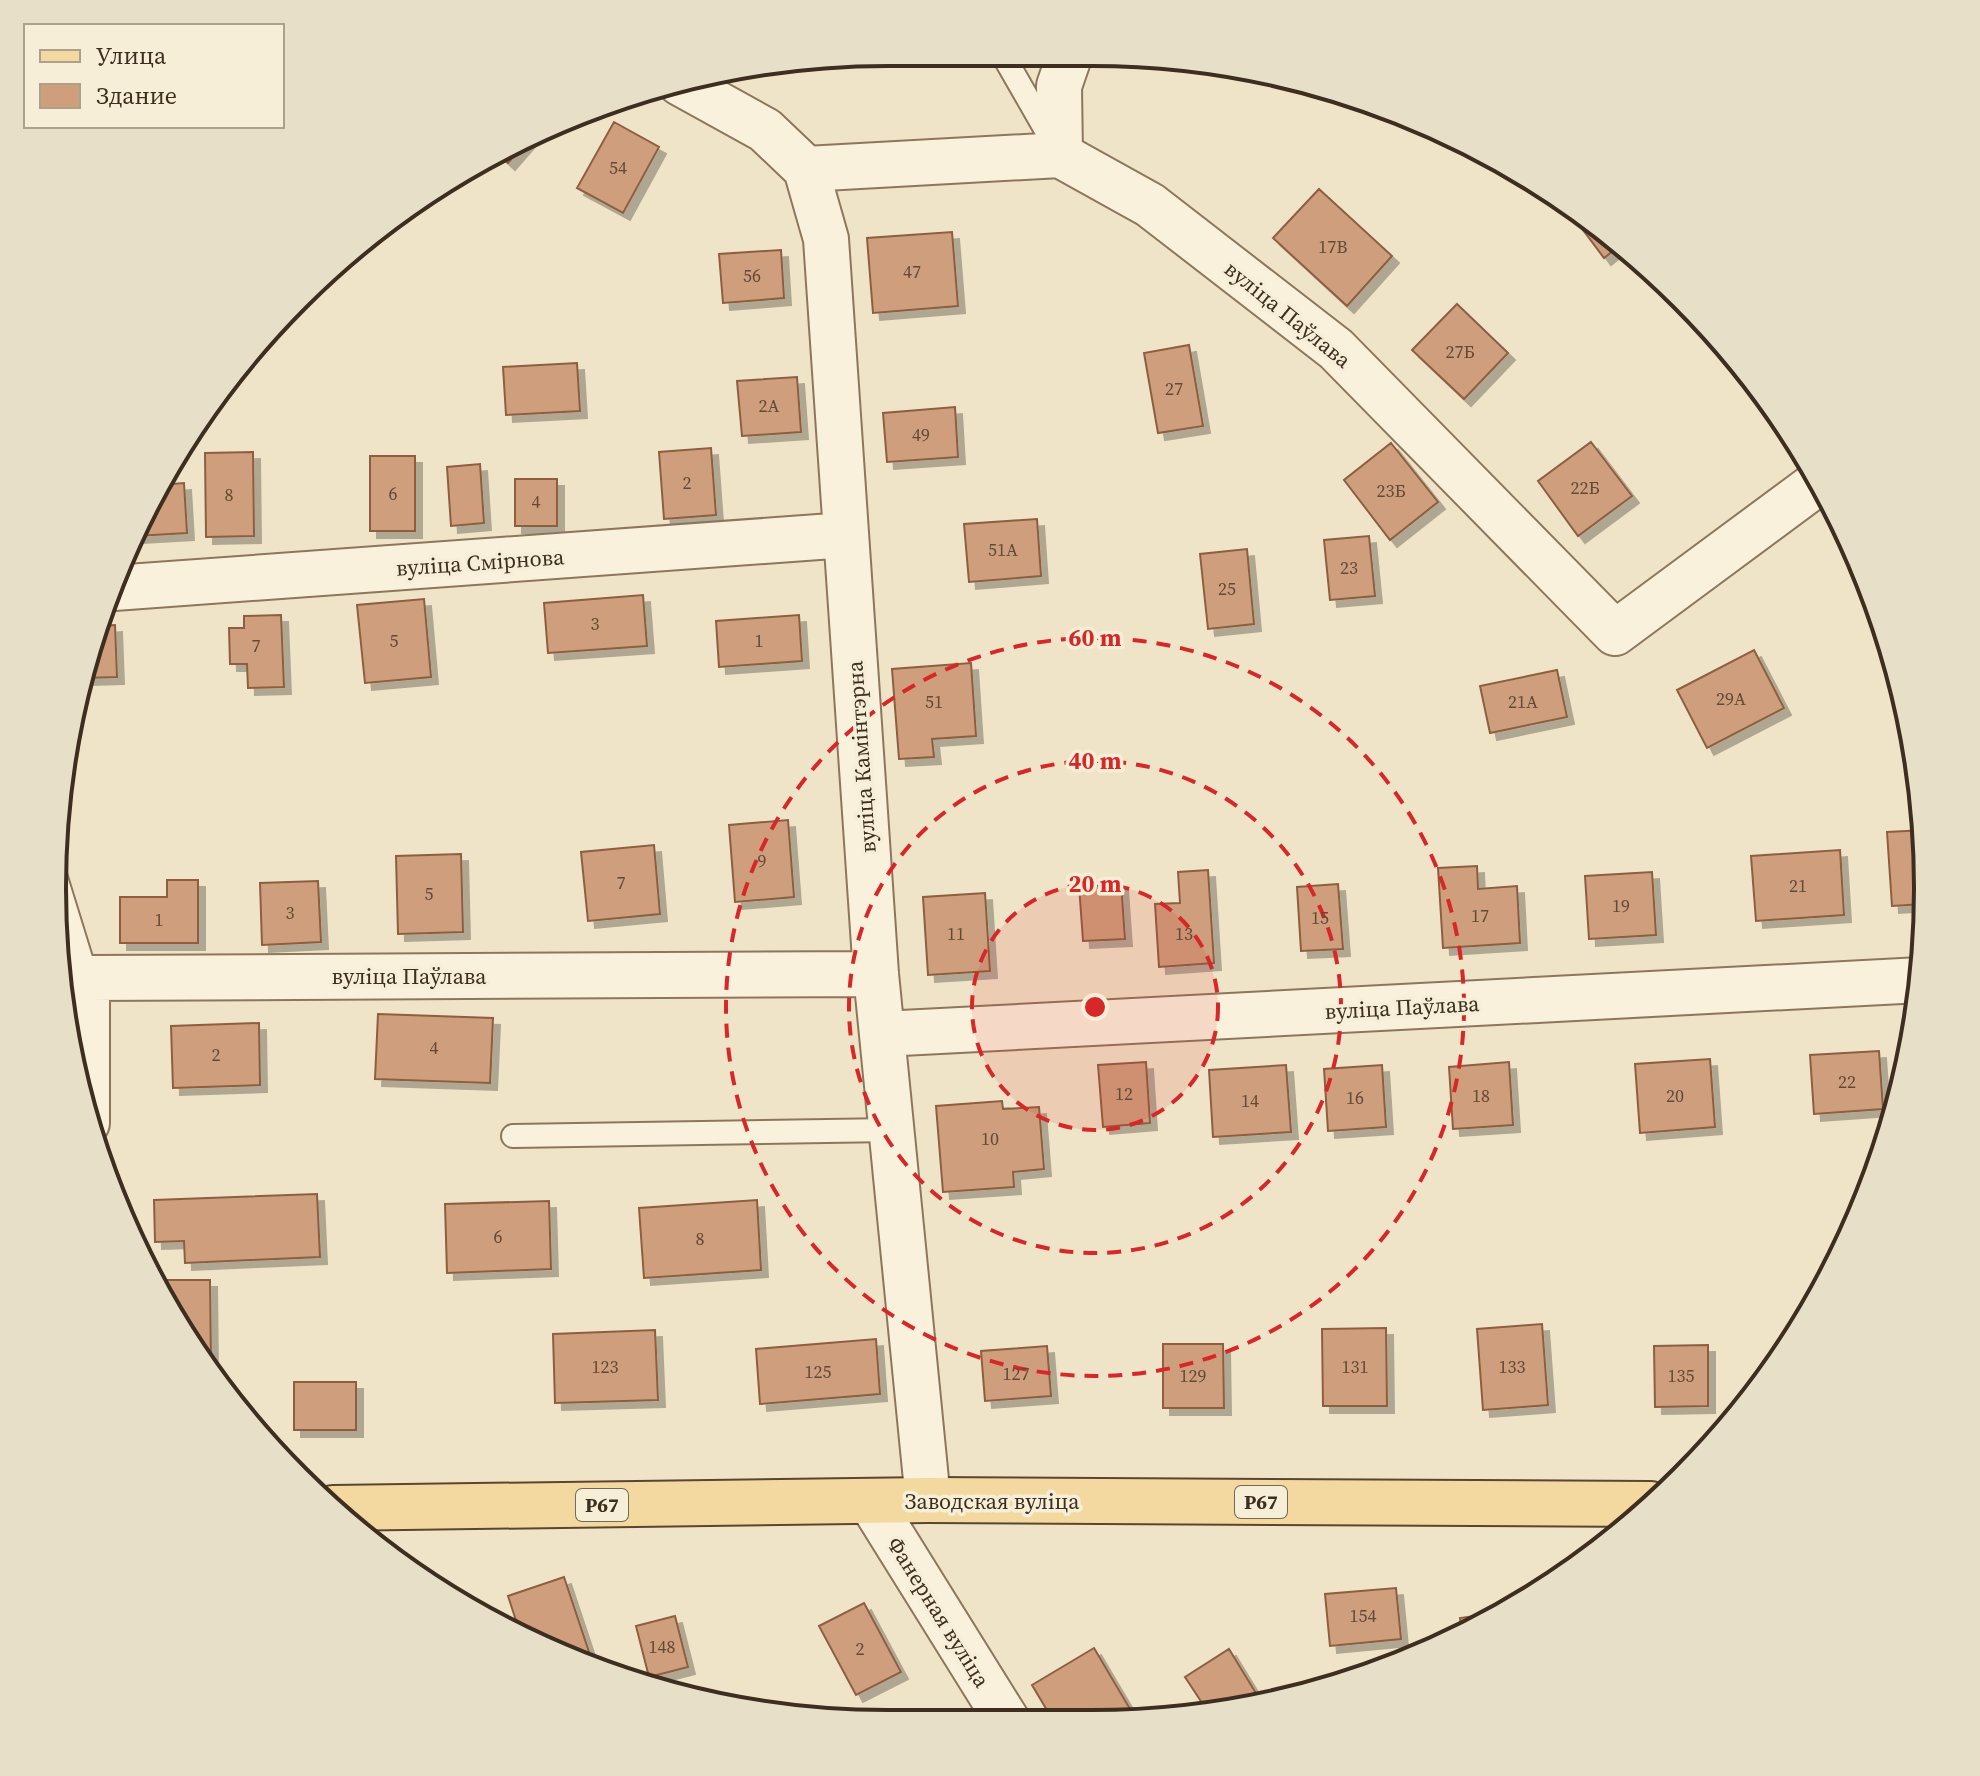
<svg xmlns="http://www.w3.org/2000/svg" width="1980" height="1776" viewBox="0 0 1980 1776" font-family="'Source Serif 4',serif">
<defs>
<filter id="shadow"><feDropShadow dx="7" dy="7" stdDeviation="0" flood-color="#0004"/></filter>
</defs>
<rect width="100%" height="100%" fill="#f0e4c8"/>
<!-- building -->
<path fill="#cf9f7d" stroke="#8d5f41" stroke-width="2" filter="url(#shadow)" d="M614,122L659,147L623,213L577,188Z
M535,132L508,163L496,152L519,138Z
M1319,189L1392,256L1347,306L1273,238Z
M1571,208L1622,244L1604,258L1568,210Z
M952,232L958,306L873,313L867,238Z
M781,250L784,298L723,303L719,254Z
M1457,304L1508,353L1464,399L1412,350Z
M1189,345L1203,426L1158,433L1144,353Z
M577,363L580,411L506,415L503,367Z
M797,377L801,432L742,436L737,381Z
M955,407L958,457L887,462L883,413Z
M1591,442L1632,496L1578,536L1538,481Z
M1391,443L1438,502L1390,540L1344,480Z
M711,448L716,515L664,519L659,452Z
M253,452L254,536L206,537L205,453Z
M370,456H415V531H370Z
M480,464L484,523L451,526L447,467Z
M515,479H557V526H515Z
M184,483L187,533L136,536V525L138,519L145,507H149V501L159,485Z
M1037,519L1041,576L969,582L964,524Z
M1369,536L1375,596L1330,600L1324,540Z
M1247,549L1254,624L1208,629L1200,554Z
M643,595L647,646L548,653L544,603Z
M424,599L431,677L365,683L357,605Z
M281,615L284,687L248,688L247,664H230L229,628H244V616Z
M799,615L802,661L719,667L716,621Z
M115,625L117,677L84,678L102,626Z
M1754,650L1784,708L1707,748L1677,690Z
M971,663L976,736L932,739L934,757L899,759L892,669Z
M1557,670L1567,717L1490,733L1480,686Z
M788,820L794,897L735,902L729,825Z
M1926,830L1924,904L1892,906L1887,832Z
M654,845L660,914L588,921L581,852Z
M1840,850L1844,915L1756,921L1751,856Z
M461,854L463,932L398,934L396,856Z
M1477,866L1478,889L1517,886L1520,943L1443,948L1438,868Z
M1208,870L1214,963L1159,967L1155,904L1180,903L1178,872Z
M1652,872L1656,935L1589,939L1585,876Z
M167,880H198V943H120V897H167Z
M318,881L321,942L262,945L260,883Z
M1121,883L1125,939L1083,941L1079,885Z
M1338,884L1343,949L1301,951L1297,887Z
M985,893L990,971L928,975L923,897Z
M378,1014L493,1018L490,1083L375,1079Z
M259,1023L260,1085L173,1088L171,1026Z
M1879,1051L1883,1109L1814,1114L1810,1055Z
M1710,1059L1715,1127L1640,1133L1635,1064Z
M1146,1062L1150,1123L1103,1127L1098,1065Z
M1509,1062L1513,1125L1453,1129L1449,1067Z
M1286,1065L1291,1132L1213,1137L1209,1070Z
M1382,1065L1386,1127L1328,1131L1324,1069Z
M1002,1101L1003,1109L1039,1107L1044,1169L1013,1172L1014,1187L943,1192L936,1106Z
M317,1194L320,1257L185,1263L184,1241L155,1242L154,1200Z
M757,1200L761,1270L644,1278L639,1208Z
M549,1201L551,1269L447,1273L445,1204Z
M153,1280H210L211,1366Z
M1542,1324L1548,1405L1483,1410L1477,1329Z
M1386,1328L1387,1406H1323L1322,1329Z
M655,1330L658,1400L555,1403L553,1334Z
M876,1339L880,1394L760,1404L756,1349Z
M1163,1344H1223L1224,1408H1163Z
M1708,1345V1406L1655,1407L1654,1346Z
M1047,1346L1051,1396L985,1401L981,1351Z
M294,1382H356V1430H294Z
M564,1577L590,1655L577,1660L522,1639L508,1596Z
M1396,1588L1401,1639L1330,1646L1325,1594Z
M864,1603L901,1672L856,1695L819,1626Z
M1503,1612L1463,1637L1460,1618Z
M675,1616L688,1667L649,1677L636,1626Z
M1094,1648L1136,1719L1130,1722H1054L1032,1685Z
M1229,1649L1262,1703L1208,1712L1185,1677Z"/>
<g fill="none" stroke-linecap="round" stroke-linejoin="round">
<!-- service casing -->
<g stroke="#8d765c" stroke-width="26">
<path id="service" d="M1004,57L1051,139
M54,871L87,978
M513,1136L891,1130"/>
</g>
<!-- minor casing -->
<g stroke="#8d765c" stroke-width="48">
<path id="minor" d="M680,83L765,130L806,169L826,239L876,974L928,1500
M1060,155L1150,205L1336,349L1615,633L1819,482
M806,169L1060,155L1059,86L1068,60
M114,588L846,535
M882,1034L1921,980
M87,1123V978L876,974
M871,1502L1008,1722"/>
</g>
<!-- primary casing -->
<g stroke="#5b4430" stroke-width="48">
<path id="primary" d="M333,1508L928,1500L1651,1504"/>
</g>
<!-- service -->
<use href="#service" stroke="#faf1dc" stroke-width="22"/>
<!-- minor -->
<use href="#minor" stroke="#faf1dc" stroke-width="44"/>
<!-- primary -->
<use href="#primary" stroke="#f3d9a0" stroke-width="44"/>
</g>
<!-- distance rings -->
<circle cx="1095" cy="1007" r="123" fill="#d62828" fill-opacity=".12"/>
<g fill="none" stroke="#d62828" stroke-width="4" stroke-dasharray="14 10">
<circle cx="1095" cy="1007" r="123"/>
<circle cx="1095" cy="1007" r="246"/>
<circle cx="1095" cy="1007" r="369"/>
</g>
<g text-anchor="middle" stroke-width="7" stroke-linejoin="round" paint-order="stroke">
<!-- number labels -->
<g font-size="18" fill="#624a37">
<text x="618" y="174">54</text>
<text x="1333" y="253">17В</text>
<text x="912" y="278">47</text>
<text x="752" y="282">56</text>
<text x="1460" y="358">27Б</text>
<text x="1174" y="395">27</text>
<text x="769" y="412">2А</text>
<text x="921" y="441">49</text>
<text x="687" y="489">2</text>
<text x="1585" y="494">22Б</text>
<text x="1391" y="497">23Б</text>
<text x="393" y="500">6</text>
<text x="229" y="501">8</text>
<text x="536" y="508">4</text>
<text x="1003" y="556">51А</text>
<text x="1349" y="574">23</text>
<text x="1227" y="595">25</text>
<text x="595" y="630">3</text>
<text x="394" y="647">5</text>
<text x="759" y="647">1</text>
<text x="256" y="652">7</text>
<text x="1731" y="705">29А</text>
<text x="934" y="708">51</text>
<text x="1523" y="708">21А</text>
<text x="762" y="867">9</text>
<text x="621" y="889">7</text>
<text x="1798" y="892">21</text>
<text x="429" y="900">5</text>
<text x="1621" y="912">19</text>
<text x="290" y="919">3</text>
<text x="1480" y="922">17</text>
<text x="1320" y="924">15</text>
<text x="159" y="926">1</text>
<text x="956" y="940">11</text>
<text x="1184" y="940">13</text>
<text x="434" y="1054">4</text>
<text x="216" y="1061">2</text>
<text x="1847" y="1088">22</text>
<text x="1124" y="1100">12</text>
<text x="1481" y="1102">18</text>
<text x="1675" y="1102">20</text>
<text x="1355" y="1104">16</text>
<text x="1250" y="1107">14</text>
<text x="990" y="1145">10</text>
<text x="498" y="1243">6</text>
<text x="700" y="1245">8</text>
<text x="605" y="1373">123</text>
<text x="1355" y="1373">131</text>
<text x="1512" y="1373">133</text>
<text x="818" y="1378">125</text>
<text x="1016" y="1380">127</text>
<text x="1193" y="1382">129</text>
<text x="1681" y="1382">135</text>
<text x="1363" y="1622">154</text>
<text x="662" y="1653">148</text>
<text x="860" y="1655">2</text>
</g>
<!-- shield labels -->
<g fill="#f7eed8" stroke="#756857" stroke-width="2">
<rect x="1235" y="1486" width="52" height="32" rx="6"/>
<rect x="576" y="1489" width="52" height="32" rx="6"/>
</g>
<g font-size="20" font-weight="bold" fill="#3d2e20">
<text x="1261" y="1509">Р67</text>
<text x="602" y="1512">Р67</text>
</g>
<!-- street labels -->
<g font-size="22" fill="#3d2e20" stroke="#f7eed8">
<text transform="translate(1288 314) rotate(39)" y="8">вуліца Паўлава</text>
<text transform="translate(480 562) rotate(-4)" y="8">вуліца Смірнова</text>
<text transform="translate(861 757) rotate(-94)" y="8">вуліца Камінтэрна</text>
<text x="409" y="984">вуліца Паўлава</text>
<text transform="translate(1402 1007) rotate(-3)" y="8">вуліца Паўлава</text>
<text x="992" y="1509">Заводская вуліца</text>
<text transform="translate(939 1612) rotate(58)" y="8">Фанерная вуліца</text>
</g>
</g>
<!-- crop -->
<path d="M0 0H1980V1776H0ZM888 66H1092A822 822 0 0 1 1914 888V888A822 822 0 0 1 1092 1710H888A822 822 0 0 1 66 888V888A822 822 0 0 1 888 66Z" fill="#e8dfc9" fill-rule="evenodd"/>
<path fill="none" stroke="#3d2e20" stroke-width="4" d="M888 66H1092A822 822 0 0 1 1914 888V888A822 822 0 0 1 1092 1710H888A822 822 0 0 1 66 888V888A822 822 0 0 1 888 66Z"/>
<circle cx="1095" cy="1007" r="12" fill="#d62828" stroke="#f7eed8" stroke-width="4"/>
<g font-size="24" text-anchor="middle" font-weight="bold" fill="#d62828" stroke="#f7eed8" stroke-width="7" stroke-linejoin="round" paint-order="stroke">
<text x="1095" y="646">60 m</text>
<text x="1095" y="769">40 m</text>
<text x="1095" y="892">20 m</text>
</g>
<!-- legend -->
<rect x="24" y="24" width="260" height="104" fill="#f7eed8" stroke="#ada18e" stroke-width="2"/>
<rect x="40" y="50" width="40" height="12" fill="#f3d9a0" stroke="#ada18e" stroke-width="2"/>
<text x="96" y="64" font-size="24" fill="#3d2e20">Улица</text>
<rect x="40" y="84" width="40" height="24" fill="#cf9f7d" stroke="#ada18e" stroke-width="2"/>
<text x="96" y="104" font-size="24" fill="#3d2e20">Здание</text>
</svg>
